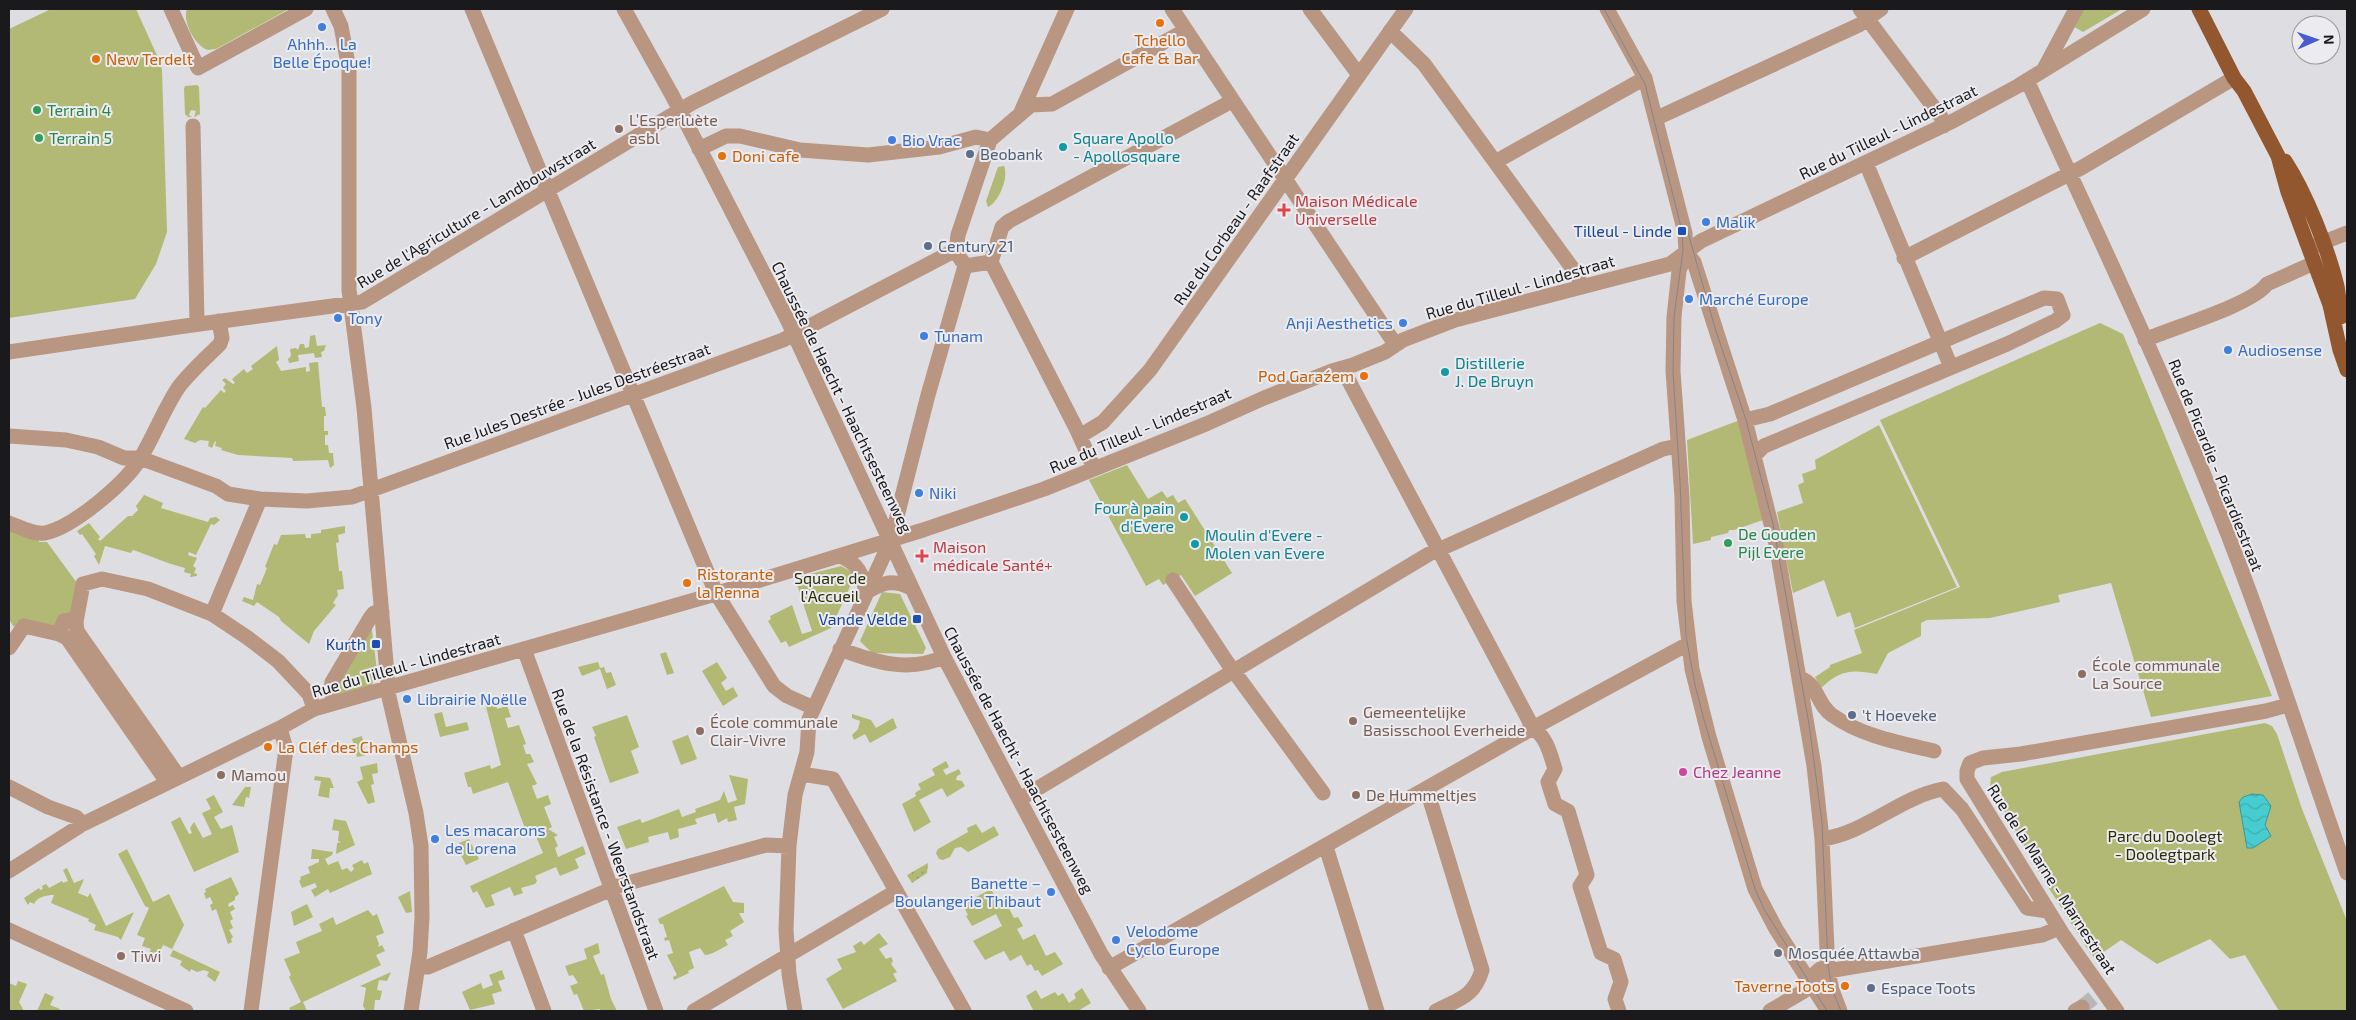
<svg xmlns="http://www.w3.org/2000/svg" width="2356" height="1020" viewBox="0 0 2356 1020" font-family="'Exo 2',sans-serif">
<defs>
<pattern id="grass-dots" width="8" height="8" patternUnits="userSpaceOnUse" patternTransform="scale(1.25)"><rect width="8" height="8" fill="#b1b974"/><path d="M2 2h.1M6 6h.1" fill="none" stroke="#989e64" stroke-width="1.8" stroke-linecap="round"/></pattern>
<pattern id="water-waves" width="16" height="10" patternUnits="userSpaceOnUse" patternTransform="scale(1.25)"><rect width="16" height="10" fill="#47ccd0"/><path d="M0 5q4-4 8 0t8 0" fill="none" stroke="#3eafb2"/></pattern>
</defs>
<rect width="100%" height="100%" fill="#dedee2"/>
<!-- grass -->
<path fill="url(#grass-dots)" d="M928,863L927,873L912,883L907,875Z"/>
<!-- green -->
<path fill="#b1b974" d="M51,9H136L160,62L162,70L167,232L156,264L135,299L9,318V29Z
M187,9H289L216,49L208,50C195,46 182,21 187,9Z
M2080,9H2122L2083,32L2071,25Z
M197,85L199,87L200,114L194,117L196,111L191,110L189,115L192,117H188L185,114L184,89L185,86Z
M1004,166C1009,177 999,202 988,207L986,201L998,167Z
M2100,323L2123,334L2272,696L2151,717L2111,583L2058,595L2060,602L1990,618L1927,620L1921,623V636L1888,653L1877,674C1851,669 1840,670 1821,688L1815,677L1830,667V665L1862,653L1854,630L1960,587L1880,420Z
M315,335L317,346L326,345L324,351L321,352L322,357L315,358L314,353L298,355L299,361L289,363L288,359L291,356L290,349L296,348L298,350L300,344H304L305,348L309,347L310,336Z
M277,346L279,360L276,362L281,371L306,367V372L310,371L309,363L318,362L322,407H325L326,416H324V431H328V435H325V445H328L329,453H333L334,465L330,468L328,460L293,461L292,458L238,455L221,450L222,448L215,446L216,442L215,441L212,448L208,446L209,441L200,440L195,443L184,439L203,407L205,408L221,390L224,393L226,391L223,388L226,384L222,380L225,378L233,384L235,383L232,379L244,369L247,373L253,369L251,366Z
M1740,420L1763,520L1734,530H1729L1728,533L1711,537V540L1693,544L1687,440Z
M1879,425L1957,587L1855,628L1850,612L1837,617L1824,580L1793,593L1777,512L1803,503L1798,485L1804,482L1802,474L1816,469L1815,460Z
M1127,465L1148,499L1162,491L1167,498L1173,495L1178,503L1185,499L1232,573L1195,596L1181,575L1163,585L1159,579L1146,586L1089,480Z
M144,495L163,503L161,508L208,522L210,518L216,517L220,520L214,525L211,524L196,555L189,552L188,555L197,558L193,566L196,568L194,573L197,574V576L190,577L191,574L184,572L185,568C166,563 151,556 133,550L131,553L105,546L99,565L94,556L96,554L82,534L80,535L77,531L89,523L100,537L98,539L100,541L128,516H132L138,510L136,506Z
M345,526V533L338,535L339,542L336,543L339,571H342L344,589L337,590L338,595L333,603L336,605L314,631L309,644L281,621L279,617L257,602L254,606L242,601L244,597L253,600L257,584L260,585L267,568L265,567L274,544L277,545L281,535L305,534L306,538H311V534L321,533V530Z
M9,530L38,537L39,542H47L77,583L73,617L56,626L18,628L13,626L9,619Z
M841,566L850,571L854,578L831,628L789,647L786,641L781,643L768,621L771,619L770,616L792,605L802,634L812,631L795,578Z
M882,592L900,594L926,648L923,654L872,653L860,641Z
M371,623L377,670L371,688L335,695L334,685Z
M666,652L674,673L667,675L660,654Z
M598,662L600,668L604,667L606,673L611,672L616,685L607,689L600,669L582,676L578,667Z
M717,662L727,678L721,683L726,691L733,687L738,696L723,706L702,671Z
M494,696L497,709L507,706L511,717L505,718L508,728L519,725L526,744L523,745L526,754H530L534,762L527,764L537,784L532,786L537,799L548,795L551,804L544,807L552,827L548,829L558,835L554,837L558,846L555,848L558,857L583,846L586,854L575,859L579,868L560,876L556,867L535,876L537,881L535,884L521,888L523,893L514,896L510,887L491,895L495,905L486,908L477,891L473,893L470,886L543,853L535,834L528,837L508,782L473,794L471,787H468L464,773L490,765L491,769L501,765L484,699Z
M442,712L446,727L467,722L469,730L440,737L434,714Z
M852,714L871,720L876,728L893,718L897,728L870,743L865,734L854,740L852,735L858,729L860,721L852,718Z
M627,715L639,747L631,751L639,773L610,783L594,737L596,736L592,727Z
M2265,723L2272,726L2277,734L2302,809L2347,921V1011H2279L2245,955L2230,959L2210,939L2157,964L2121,940L2095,958L2090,953L2040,874L1990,786L1991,777L2002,772Z
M688,735L697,759L681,765L672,741Z
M362,736L366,755L357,757L352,739Z
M946,761L949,767L943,770L946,775L959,769L961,774L957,776L956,780L962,781L965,786L947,797L942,788L919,800L931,822L914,832L902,804L916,796L915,793L921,789L918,784L935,775L932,769Z
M377,763L378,773L372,774L374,784L371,785L375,802L368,804L357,782L363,779L360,767Z
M729,775L748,779L745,804L734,807L737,820L728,822L727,818L718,823L715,813L695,819L697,824L678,829L679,837L670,840L668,832L648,837L649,842L626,849L617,827L640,819L642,823L679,809L682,817L696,812L695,809L720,800L724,791L728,803L737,800Z
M315,776L330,778L334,788H330L329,798L318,796L321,781L314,780Z
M245,787H251L249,798L246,797L244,807L232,805Z
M214,795L223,812L214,817L221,829L232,825L239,852L194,872L171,822L180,817L189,834L192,833L190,828L194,822L203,838L212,834L202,813L211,809L206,799Z
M334,819L346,821L355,845L336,854L337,843L341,842L338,841L339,831L332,830Z
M976,824L982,833L994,826L999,835L968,852L961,847L955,848L950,857L943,860L939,859L936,853L938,849L968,832L967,828Z
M469,839L479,859L466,865L460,853L463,851L459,843Z
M127,849L153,902L169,894L184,925L172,949L163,945L159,954L153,953L150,958L147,957L151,949L142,946L145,938L137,935L149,908L145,906L118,854Z
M312,849L333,852L332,855L325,859L328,865L338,861L342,870L347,868L351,872L354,869L352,865L362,860L364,864L368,862L372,874L330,893L328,889L315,897L311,890L317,887L315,883L302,888L299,881L301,879L300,877L310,873L308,867L319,862V859H311Z
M67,868L74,883L84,879L78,893L88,897L90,893L106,926L134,912L121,940L118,937L94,930L96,925L88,921L89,919L51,903L54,895C46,895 37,897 34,904L30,902L28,905L24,898L39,888L40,890L43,889L42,886L46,884L49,888L62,881L63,883L68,881L63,870Z
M231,877L239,894L235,897V900L228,904L229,907L233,905L235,909L230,912L233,919L230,921L233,928L229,930L233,937L231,939L232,942L228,944L216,909L212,911L210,905L213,903L210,897L206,899L204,893L206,892L205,889Z
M724,886L733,902L744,903V913H739L744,922L730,931L733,936L725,940L728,945C720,949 711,955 705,955L700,948L689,952L694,968L688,971L689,973L674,980L673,977L677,975L667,955L673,953L669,940L665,941L664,938L667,937L663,924H660L658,919Z
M991,889L998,902L1004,899L1014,918L1018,917L1023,926L1017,929L1023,940L1035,934L1046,956L1055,952L1063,964L1042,976L1038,970L1035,971L1031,964L1027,966L1021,955L1010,961L1004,951L985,960L973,941L1002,926L996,914L972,926L966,916L968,915L964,907L968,905L967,902Z
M410,891L412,912L406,913L398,897Z
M307,904L313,917L294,926L291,912Z
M368,910L373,916L377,914L384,933L376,936L379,944L378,947L382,945L385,951L376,955L381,965L303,1002L307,1011H291L289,1008L301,1002L289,977L291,975L284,959L300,953L296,942L322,931L319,924L333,917L336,925Z
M879,933L888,944L879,949L886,959L891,957L893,961L891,964L897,972L893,974L897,981L843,1009L826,979L842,969L837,959L856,952L853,946L861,941L864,945Z
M598,943L600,953L593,956L601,975L604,974L611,999L617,1011H601L600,1009L584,1011L577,994L574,995L570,986L578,983L573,975L569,976L565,966L587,959L584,949Z
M173,950L220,972L215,982L207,976L209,972L204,970L197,972L191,969L190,972L180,965L182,961L170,956Z
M502,970L505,979L498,981L502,991L492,994L495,1004L470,1010L462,992L481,983L483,989L493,985L489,975Z
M391,972L387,981L379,980L377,990L382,991L380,1000H375L374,1011H366L363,1006L366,988L360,986Z
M18,981L27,984L19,1002L24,1011H9V983L16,986Z
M1082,988L1091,1003L1078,1011H1031L1033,1010L1026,996L1036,990L1041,999L1055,992L1058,996L1063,993L1069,1003L1076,998L1074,994Z
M45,993L54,997L50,1005L60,1009L59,1011H37Z"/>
<!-- water -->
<path fill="url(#water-waves)" stroke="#3a979a" d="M2252,794L2263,795L2271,806L2265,825L2271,836L2253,848H2247L2239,802L2243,797Z"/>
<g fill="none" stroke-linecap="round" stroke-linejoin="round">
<!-- minor-tunnel -->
<path stroke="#b7b7ba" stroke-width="15" stroke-dasharray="15 8" stroke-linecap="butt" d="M2082,1007L2093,998"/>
<!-- minor -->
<path stroke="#b89681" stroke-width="15" d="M171,9L198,68L306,9
M333,9L341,26L349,69V290L364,408L389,697L416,813L421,846L422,917L420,952L411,1011
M472,9L716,593L774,686L787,696L814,708
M624,9L672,95L787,319L944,657L1101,954L1139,1011
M1172,9L1395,344
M1310,9L1359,75
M1607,9L1645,78L1685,233L1686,252L1679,271L1674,317L1673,371L1682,497L1684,601L1692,669L1709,737L1755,889L1776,929L1828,1011
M1860,9L1941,117L1944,126
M1390,31L1424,64L1578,276L1581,286
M2044,69L2076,9
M2027,80C2090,219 2156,356 2213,497C2263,620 2303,748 2347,873
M1021,112L1067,9
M1657,118L1859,25L1881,9
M193,126L197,324
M699,149L726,136H740L800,150L868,155L939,147L976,137L990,140
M1495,162L1645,78
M1866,163L1951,367
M2311,247L2347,233
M1686,252L1694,262L1745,420L1776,544L1814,766L1822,839L1828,971L1832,990L1840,1011
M1904,258L2081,168L2234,78
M962,261L956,252L958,235L990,140L1031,105L1052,104L1186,30
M991,262L1076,428L1094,468
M965,266L991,262L1002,227L1009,221L1232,101
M2145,340C2171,328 2252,305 2267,284L2314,263
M9,352L185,326L362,302L692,103L882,9
M1342,368L1533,728C1547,738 1550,753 1555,769L1548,782L1555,804L1568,811L1587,875L1580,886L1601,953L1614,959L1621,982L1615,999L1619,1011
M1745,420L1770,414L2044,298L2057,299L2063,315L2055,321L2007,344L1764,446L1755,455
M9,436L66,440L98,447L124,458H140L216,486L228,494L260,499L307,501L352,497L783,340L948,254L956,252
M1080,436L1103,422L1150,370L1406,9
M9,523C20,527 33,535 45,533C74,527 125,483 140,459C154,436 163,411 178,388C190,372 206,358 220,344L222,338L219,321
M840,556C858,563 863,575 866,593
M1173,580L1227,662L1323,793
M867,592C883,582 894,579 911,588
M212,614L260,499
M76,622L83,584L102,579L148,589L212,614L248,638L278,661L309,694L314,709
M9,648L24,626L59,634
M524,649L656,1011
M840,649C874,662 908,673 944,657
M1800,678C1818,684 1817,705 1832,715C1861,736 1900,743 1934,751
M334,703L331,690L332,682L370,618L374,613L382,612
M802,774L833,779L964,1011
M167,782L67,638L59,634L64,621L70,620L76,622L77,631L179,777
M9,787L48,807L76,817L83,824
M1427,790L1482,970C1474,997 1459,999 1436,1011
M1020,799L1429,554L1663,449L1678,446
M1822,839C1866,833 1900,797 1943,789L1962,809L2027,908L2047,911
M1326,847L1377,1011
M9,871L83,824L280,728L314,709L705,597L923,530L1044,489L1206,424L1264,398L1332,371L1353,365L1385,352L1403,340L1455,320L1670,264L1701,241L1953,121L2018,86L2143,9
M9,930L186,1011
M514,930L544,1011
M419,966L428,967L621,885L766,845L789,846
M1109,968L1533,728L1688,644
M1811,983V977L1820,969L1828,971L2042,935L2059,928
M251,1011L286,749L280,728
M694,1011L895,892
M795,1011L789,974L786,930L789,846L795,795L807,752L809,719L891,540L928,395L965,266
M1770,1011L1804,991L1811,983L1819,981
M2075,1011L2082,1007
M2117,1011L2062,933L1967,779V771L1970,763L1983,758L2021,754L2266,711L2288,705"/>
<!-- major -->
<path stroke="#935730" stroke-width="15" d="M2199,9L2234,78L2244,91L2278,156L2288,192L2330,305L2340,350L2347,370
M2285,161C2306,193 2328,249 2337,286C2339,296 2339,307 2341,317"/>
<!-- tram -->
<path stroke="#858588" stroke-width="1" d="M1604,9L1645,84L1682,231L1683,250L1674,317L1673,371L1680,482L1686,636L1695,685L1704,720L1755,889L1764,909L1827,1011
M1687,229L1715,328L1746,420L1773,524L1809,724L1822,822L1828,965L1832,989L1841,1011"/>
</g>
<!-- markers -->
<g fill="#e8710a" stroke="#ecebef" stroke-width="2">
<circle cx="1160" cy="23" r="5"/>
<circle cx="96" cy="59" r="5"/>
<circle cx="722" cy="156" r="5"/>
<circle cx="1364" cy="376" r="5"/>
<circle cx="687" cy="583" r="5"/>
<circle cx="268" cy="747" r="5"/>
<circle cx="1845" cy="986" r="5"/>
</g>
<g fill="#3f7fe0" stroke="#ecebef" stroke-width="2">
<circle cx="322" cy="27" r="5"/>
<circle cx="892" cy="140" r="5"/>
<circle cx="1706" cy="222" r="5"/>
<circle cx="1689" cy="299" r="5"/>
<circle cx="338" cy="318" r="5"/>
<circle cx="1403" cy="323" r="5"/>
<circle cx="924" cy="336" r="5"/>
<circle cx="2228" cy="350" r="5"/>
<circle cx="919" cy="493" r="5"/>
<circle cx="407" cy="699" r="5"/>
<circle cx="435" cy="839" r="5"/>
<circle cx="1051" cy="892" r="5"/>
<circle cx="1116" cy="940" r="5"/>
</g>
<g fill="#2e9e5b" stroke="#ecebef" stroke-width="2">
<circle cx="37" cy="110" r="5"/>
<circle cx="39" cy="138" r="5"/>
<circle cx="1728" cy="543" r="5"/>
</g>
<g fill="#8d6e63" stroke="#ecebef" stroke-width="2">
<circle cx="619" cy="129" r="5"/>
<circle cx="2082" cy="674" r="5"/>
<circle cx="1353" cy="721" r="5"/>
<circle cx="700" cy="731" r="5"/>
<circle cx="221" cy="775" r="5"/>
<circle cx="1356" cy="795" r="5"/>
<circle cx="121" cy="956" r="5"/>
</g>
<g fill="#0f9aa8" stroke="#ecebef" stroke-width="2">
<circle cx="1063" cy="147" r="5"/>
<circle cx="1445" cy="372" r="5"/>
<circle cx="1184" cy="517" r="5"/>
<circle cx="1195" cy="544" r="5"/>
</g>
<g fill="#5c6f8a" stroke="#ecebef" stroke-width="2">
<circle cx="970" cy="154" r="5"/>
<circle cx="928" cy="246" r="5"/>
<circle cx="1852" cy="715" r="5"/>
<circle cx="1871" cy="988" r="5"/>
</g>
<g fill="#e0444e" stroke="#ecebef" stroke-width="2">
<path d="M1281.5 202.5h5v5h5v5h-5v5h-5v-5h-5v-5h5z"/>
<path d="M919.5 548.5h5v5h5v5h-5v5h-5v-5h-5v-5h5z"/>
</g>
<g fill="#1a4fb4" stroke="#ecebef" stroke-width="2">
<rect x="1677" y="226" width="10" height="10" rx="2.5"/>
<rect x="912" y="614" width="10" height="10" rx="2.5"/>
<rect x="371" y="639" width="10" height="10" rx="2.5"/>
</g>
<circle fill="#d1479c" stroke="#ecebef" stroke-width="2" cx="1683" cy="772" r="5"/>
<circle fill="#6b7280" stroke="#ecebef" stroke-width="2" cx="1778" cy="953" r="5"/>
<g text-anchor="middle" stroke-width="4" stroke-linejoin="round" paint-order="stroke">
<!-- food labels -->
<g font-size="16" fill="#c56008" stroke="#ecebef" text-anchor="start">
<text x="1160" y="46" text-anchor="middle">Tchello<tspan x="1160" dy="18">Cafe &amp; Bar</tspan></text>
<text x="106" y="65">New Terdelt</text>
<text x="732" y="162">Doni cafe</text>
<text x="1354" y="382" text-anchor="end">Pod Garaźem</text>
<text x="697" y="580">Ristorante<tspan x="697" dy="18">la Renna</tspan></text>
<text x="278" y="753">La Cléf des Champs</text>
<text x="1835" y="992" text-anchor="end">Taverne Toots</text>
</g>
<!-- shop labels -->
<g font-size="16" fill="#366cbe" stroke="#ecebef" text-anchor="start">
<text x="322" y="50" text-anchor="middle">Ahhh... La<tspan x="322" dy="18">Belle Époque!</tspan></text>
<text x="902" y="146">Bio Vrac</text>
<text x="1716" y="228">Malik</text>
<text x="1699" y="305">Marché Europe</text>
<text x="348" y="324">Tony</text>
<text x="1393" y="329" text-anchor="end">Anji Aesthetics</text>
<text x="934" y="342">Tunam</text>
<text x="2238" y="356">Audiosense</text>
<text x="929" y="499">Niki</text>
<text x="417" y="705">Librairie Noëlle</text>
<text x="445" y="836">Les macarons<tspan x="445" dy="18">de Lorena</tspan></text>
<text x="1041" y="889" text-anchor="end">Banette –<tspan x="1041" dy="18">Boulangerie Thibaut</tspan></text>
<text x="1126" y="937">Velodome<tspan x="1126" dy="18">Cyclo Europe</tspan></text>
</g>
<!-- leisure labels -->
<g font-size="16" fill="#27864d" stroke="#ecebef" text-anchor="start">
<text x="47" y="116">Terrain 4</text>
<text x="49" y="144">Terrain 5</text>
<text x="1738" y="540">De Gouden<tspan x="1738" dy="18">Pijl Evere</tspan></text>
</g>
<!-- education labels -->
<g font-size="16" fill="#785e54" stroke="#ecebef" text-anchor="start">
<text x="629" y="126">L’Esperluète<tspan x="629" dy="18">asbl</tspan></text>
<text x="2092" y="671">École communale<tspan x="2092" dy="18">La Source</tspan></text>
<text x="1363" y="718">Gemeentelijke<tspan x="1363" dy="18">Basisschool Everheide</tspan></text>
<text x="710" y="728">École communale<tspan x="710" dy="18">Clair-Vivre</tspan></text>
<text x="231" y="781">Mamou</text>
<text x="1366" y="801">De Hummeltjes</text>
<text x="131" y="962">Tiwi</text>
</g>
<!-- street labels -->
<g font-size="16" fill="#1a1a1c" stroke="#ecebef">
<text transform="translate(1888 132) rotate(-26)" y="6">Rue du Tilleul - Lindestraat</text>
<text transform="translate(476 213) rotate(-31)" y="6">Rue de l'Agriculture - Landbouwstraat</text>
<text transform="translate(1236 219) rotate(-55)" y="6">Rue du Corbeau - Raafstraat</text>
<text transform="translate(1520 287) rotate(-16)" y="6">Rue du Tilleul - Lindestraat</text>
<text transform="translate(577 396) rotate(-20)" y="6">Rue Jules Destrée - Jules Destréestraat</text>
<text transform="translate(842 397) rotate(64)" y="6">Chaussée de Haecht - Haachtsesteenweg</text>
<text transform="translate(1140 430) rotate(-23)" y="6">Rue du Tilleul - Lindestraat</text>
<text transform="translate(2216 465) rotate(68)" y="6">Rue de Picardie - Picardiestraat</text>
<text transform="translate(406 665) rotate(-16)" y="6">Rue du Tilleul - Lindestraat</text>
<text transform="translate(1019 760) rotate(62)" y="6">Chaussée de Haecht - Haachtsesteenweg</text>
<text transform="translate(606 824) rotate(70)" y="6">Rue de la Résistance - Weerstandstraat</text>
<text transform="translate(2052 879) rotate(57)" y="6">Rue de la Marne - Marnestraat</text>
</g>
<!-- culture labels -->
<g font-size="16" fill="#0d838f" stroke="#ecebef" text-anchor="start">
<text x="1073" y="144">Square Apollo<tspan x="1073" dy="18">- Apollosquare</tspan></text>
<text x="1455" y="369">Distillerie<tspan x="1455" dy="18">J. De Bruyn</tspan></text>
<text x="1174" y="514" text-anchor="end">Four à pain<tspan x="1174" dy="18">d'Evere</tspan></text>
<text x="1205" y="541">Moulin d'Evere -<tspan x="1205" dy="18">Molen van Evere</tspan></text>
</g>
<!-- service labels -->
<g font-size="16" fill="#4e5e75" stroke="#ecebef" text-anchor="start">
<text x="980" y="160">Beobank</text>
<text x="938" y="252">Century 21</text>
<text x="1862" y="721">'t Hoeveke</text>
<text x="1881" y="994">Espace Toots</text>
</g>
<!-- health labels -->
<g font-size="16" fill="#be3a42" stroke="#ecebef" text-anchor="start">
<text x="1295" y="207">Maison Médicale<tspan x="1295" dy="18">Universelle</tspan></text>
<text x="933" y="553">Maison<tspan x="933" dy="18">médicale Santé+</tspan></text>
</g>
<!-- transit labels -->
<g font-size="16" fill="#164399" stroke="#ecebef" text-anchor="end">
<text x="1672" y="237">Tilleul - Linde</text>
<text x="907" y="625">Vande Velde</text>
<text x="366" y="650">Kurth</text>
</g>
<!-- park labels -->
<g font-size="16" fill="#2a2d06" stroke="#ecebef">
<text x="830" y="584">Square de<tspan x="830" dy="18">l'Accueil</tspan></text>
<text x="2165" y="842">Parc du Doolegt<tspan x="2165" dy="18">- Doolegtpark</tspan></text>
</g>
<!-- hotel labels -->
<g font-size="16" fill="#b23c85" stroke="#ecebef" text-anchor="start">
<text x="1693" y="778">Chez Jeanne</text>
</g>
<!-- worship labels -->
<g font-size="16" fill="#5b616d" stroke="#ecebef" text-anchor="start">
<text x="1788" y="959">Mosquée Attawba</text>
</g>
</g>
<!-- border -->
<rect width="2356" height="1020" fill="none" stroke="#1a1a1c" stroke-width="20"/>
<!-- north arrow -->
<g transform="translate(2316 40) rotate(88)"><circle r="24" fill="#ecebef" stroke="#98979b"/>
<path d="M0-4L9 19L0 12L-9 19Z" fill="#485cd0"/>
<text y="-8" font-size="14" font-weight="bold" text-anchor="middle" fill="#1a1a1c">N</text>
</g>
</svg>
